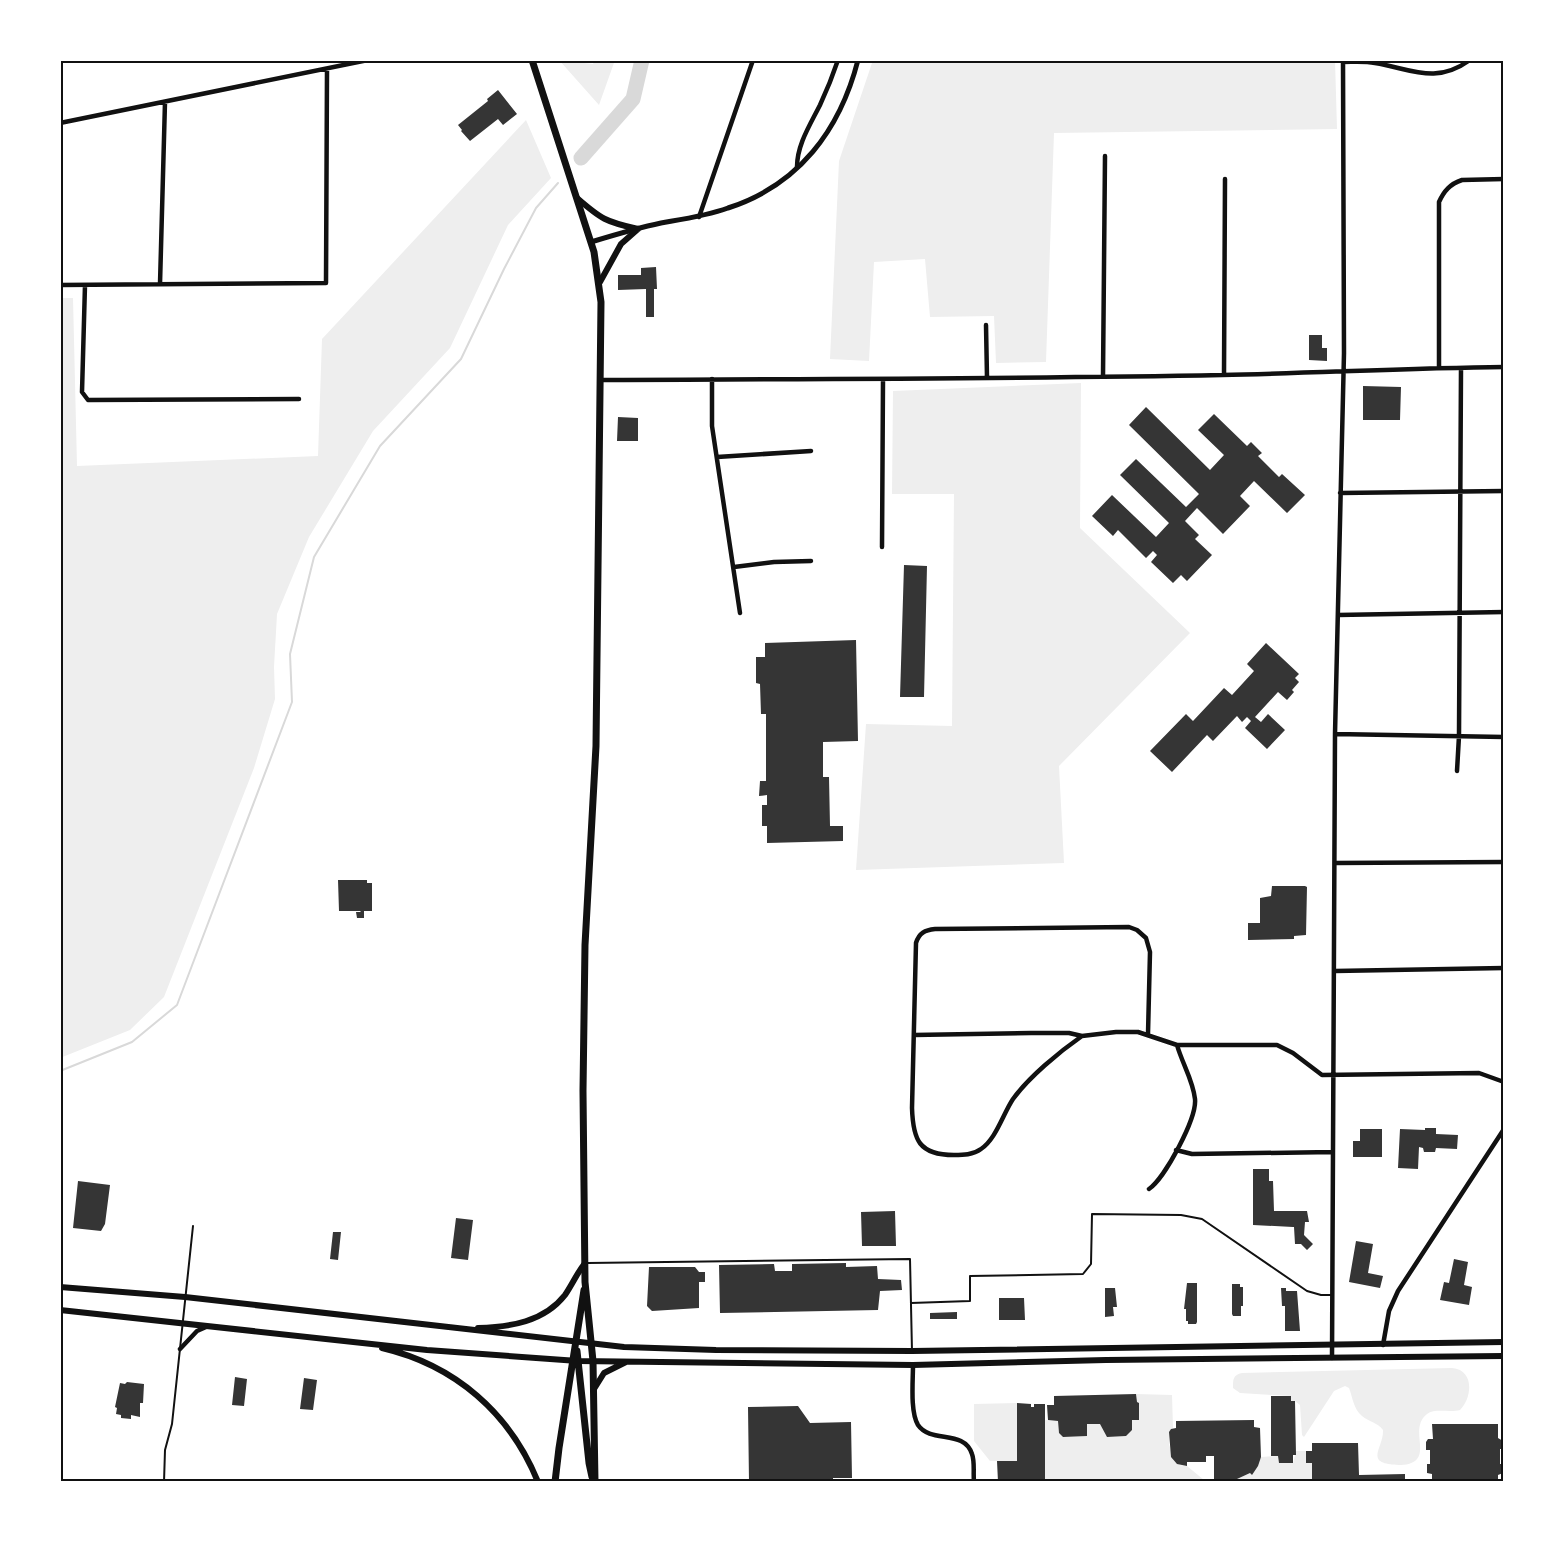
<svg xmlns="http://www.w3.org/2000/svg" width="1564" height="1542" viewBox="0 0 1564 1542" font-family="Lato,sans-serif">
<rect width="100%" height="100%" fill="#fff"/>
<!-- green -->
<path fill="#eee" d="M559,60L593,64L595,60H615L599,105Z
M873,60H1335L1337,129L1054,133L1046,362L996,363L994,316L930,317L925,259L874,262L869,361L830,359L839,161Z
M526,120L551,178L508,225L450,348L373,431L309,537L277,614L274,667L275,699L254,768L164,997L130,1030L60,1058V298H73L77,466L318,456L322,339Z
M1081,383L1080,528L1190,633L1059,766L1064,863L856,870L866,724L952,726L954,494H892L893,391Z
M1452,1368C1475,1370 1472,1398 1460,1410C1450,1413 1435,1408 1427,1414C1411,1427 1426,1448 1417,1459C1413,1464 1405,1465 1399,1465C1362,1464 1384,1448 1383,1430C1377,1422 1369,1422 1362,1416C1353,1408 1353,1398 1349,1388L1345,1386L1334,1391L1304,1437L1302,1435L1300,1405L1295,1401H1291V1396L1240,1393L1233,1388C1233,1379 1233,1375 1242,1373Z
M1136,1394L1172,1395L1173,1428L1169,1432V1444L1174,1461L1180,1465L1187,1466L1204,1480L1237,1479L1250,1473L1252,1475L1261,1457L1278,1456L1279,1463H1293L1296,1451H1306V1463H1312V1482H1045V1420L1058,1421L1059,1433L1063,1437L1086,1436L1087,1424H1100L1108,1437L1126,1436L1132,1430V1420H1139V1404L1137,1402Z
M1017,1403V1461H990L974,1441V1404Z"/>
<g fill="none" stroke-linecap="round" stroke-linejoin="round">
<!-- stream -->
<path stroke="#d9d9d9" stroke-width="2" d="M60,1071L132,1042L177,1005L292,702L290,654L314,557L380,446L461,359L504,269L536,208L558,183"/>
<!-- river -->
<path stroke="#d9d9d9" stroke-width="15" d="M581,158L633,99L642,60"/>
</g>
<!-- building -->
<path fill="#353535" d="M498,90L517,114L503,125L498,119L470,141L461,131L462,130L458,125L488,101L487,99Z
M656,267L657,289H654V317H646V289L618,290V275H641V268Z
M1309,335H1322V348H1327V361L1309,360Z
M1363,386L1401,387L1400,420H1363Z
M1146,407L1210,470L1224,455L1198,430L1214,414L1247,446L1251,442L1262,453L1258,456L1279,477L1282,474L1305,495L1287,513L1254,481L1240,496L1250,506L1223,534L1197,508L1185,521L1199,535L1195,539L1212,555L1187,581L1181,575L1173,583L1151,562L1157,555L1153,551L1146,558L1118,530L1113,536L1092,516L1112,495L1156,537L1169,523L1120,475L1136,459L1186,507L1199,494L1129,425Z
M618,417L638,418V441H617Z
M904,565L927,566L924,697H900Z
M856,640L858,741L823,742V777H829L830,826H843V841L767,843V826H762V805H767V795L759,796L760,781H766V714H761L760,684L756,683V657H765V643Z
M1266,643L1299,674L1295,678L1299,682L1292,690L1294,692L1287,700L1278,692L1255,717L1261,722L1268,714L1285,730L1267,749L1245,728L1251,721L1247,717L1242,722L1237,716L1213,741L1207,735L1172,772L1150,751L1186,714L1193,721L1224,688L1232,695L1254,671L1247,664Z
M338,880H367V883H372V911H364V918H357L356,912H361L360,911H339Z
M1272,886H1305L1307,887L1306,935L1294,936V939L1248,940V923H1260V898L1271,896Z
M1425,1128H1436V1134L1458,1135L1457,1149L1436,1148L1435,1152H1424L1423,1148L1419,1147L1418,1169L1398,1168L1400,1129L1425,1130Z
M1360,1129H1382V1157H1353V1141H1360Z
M1253,1169H1269V1181H1273L1274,1211H1307L1309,1222H1305L1304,1235L1313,1244L1307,1250L1301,1244H1295L1294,1227H1293L1253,1225Z
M78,1181L110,1185L105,1224L101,1231L73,1228Z
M895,1211L896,1246H862L861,1212Z
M456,1218L473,1220L468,1260L451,1258Z
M333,1232H341L338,1260L330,1259Z
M1356,1241L1373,1244L1368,1273L1383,1276L1380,1288L1349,1282Z
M1454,1259L1468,1262L1464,1285L1472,1287L1469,1305L1440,1300L1444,1282L1449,1283Z
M846,1263V1267L877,1266L878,1279L901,1280L902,1290L880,1291L878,1310L720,1313L719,1265L774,1264L775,1271H792V1264Z
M649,1267H695L699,1272H705V1282H699V1308L652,1311L647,1306Z
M1187,1283H1197V1322L1196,1324H1188V1321H1186V1309H1184Z
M1232,1284H1240V1287H1243V1306H1241V1316H1233L1232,1314Z
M1105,1288H1115L1117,1307H1113L1114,1316L1105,1317Z
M1281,1288H1286V1291H1297L1300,1331H1285V1306H1282Z
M999,1298H1024L1025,1320H999Z
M957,1312V1319H930V1313Z
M235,1377L247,1379L244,1406L232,1405Z
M304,1378L317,1380L313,1410L300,1409Z
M127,1382L144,1384L143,1403H140V1417L131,1415V1419L121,1418V1415L116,1414L117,1408L115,1407L120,1383L125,1384Z
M1136,1394L1137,1402L1139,1403V1420H1132V1430L1126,1436L1107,1437L1100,1424H1087V1436L1063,1437L1059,1433L1058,1421L1048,1420L1047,1405H1054V1396Z
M1271,1396H1291V1401H1295L1296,1455H1293V1463H1279L1278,1456H1271Z
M1017,1403L1031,1404V1407H1034V1404H1045V1482H998L997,1461H1017Z
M798,1406L810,1423L851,1422L852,1478H833V1482H749L748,1407Z
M1254,1420V1427L1260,1428L1261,1457L1258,1466L1252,1475L1250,1473L1237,1479L1214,1480V1456H1206V1462H1187V1466L1177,1464L1171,1457L1169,1432L1171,1429L1176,1428V1421Z
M1432,1424H1498V1438L1503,1441V1449H1500V1464H1503V1473L1498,1475V1482H1432V1474L1427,1473V1464H1430V1450H1426V1442L1428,1439H1433Z
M1312,1443H1358L1359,1475L1405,1474V1482H1312V1463H1306V1451H1312Z"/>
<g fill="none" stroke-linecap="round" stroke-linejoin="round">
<!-- service -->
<path stroke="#111" stroke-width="2" d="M588,1263L910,1259L912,1351
M911,1303L970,1301V1276L1083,1274L1091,1264L1092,1214L1181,1215L1202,1219L1307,1291L1321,1295H1333
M164,1482L165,1450L172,1424L193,1226"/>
<!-- minor -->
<path stroke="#111" stroke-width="4.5" d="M1343,62C1354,62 1364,61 1375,63C1412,69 1435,85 1470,60
M60,123L368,60
M797,167C797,145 810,125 820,105C827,90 833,75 838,60
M699,217L753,60
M160,284L165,102
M60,285L326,283L327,69
M85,285L82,392L88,400L299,399
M986,325L987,378
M1439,367V202C1444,191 1450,184 1462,180L1504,179
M1224,375L1225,179
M1103,376L1105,156
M712,379V426L740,613
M600,380C808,379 1015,379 1222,375C1316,373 1410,368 1504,367
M717,457L811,451
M1340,493L1504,491
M882,547L883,379
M734,567L774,562L811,561
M1338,615L1504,612
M1335,734L1504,737
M1457,771L1459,736L1461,368
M1335,863L1504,862
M1335,971L1504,968
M914,1035L1031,1033H1069L1082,1036L1116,1032H1138L1177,1045H1277L1293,1053L1322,1075L1479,1073L1504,1082
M1082,1036C1059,1052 1029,1077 1013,1099C1003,1114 996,1139 981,1149C973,1155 963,1155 954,1155C919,1155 913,1140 912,1108L916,943C919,933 925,930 935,929L1129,927L1137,930L1146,938L1150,952L1148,1034
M1176,1150L1192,1154L1333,1152
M1149,1189C1165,1178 1197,1118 1195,1099C1193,1080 1182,1063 1177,1045
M1383,1345L1389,1311L1398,1291L1504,1129
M180,1349L197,1331L206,1327
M1332,1358L1335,734L1344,353L1343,60
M913,1365C913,1381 910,1412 918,1425C931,1444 964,1429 972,1454C975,1462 973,1473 974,1482"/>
<!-- tertiary -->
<path stroke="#111" stroke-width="5" d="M591,242C614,235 637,228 661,223C684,219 706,216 728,208C799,185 840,130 858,60"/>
<!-- secondary -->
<path stroke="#111" stroke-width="6" d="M577,198C601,219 606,222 638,229
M600,282L621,244L638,229
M60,1287L185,1297L624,1347L716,1350L912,1351L1504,1342
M60,1310L427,1350L578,1361L913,1365L1106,1360L1504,1356
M478,1328C510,1327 544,1322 565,1295C572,1285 577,1273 585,1263
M382,1348C455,1365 510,1413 538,1482
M594,1389L604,1373L626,1362"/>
<!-- primary -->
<path stroke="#111" stroke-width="7" d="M532,60L594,252L601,302L596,746L585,945L583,1091L585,1282L593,1361L595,1482
M577,1351L589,1463L592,1477
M555,1482L559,1448L584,1290"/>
</g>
<!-- border -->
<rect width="1564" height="1542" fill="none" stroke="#ffffff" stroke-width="123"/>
<rect x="62" y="62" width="1440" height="1418" fill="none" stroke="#111" stroke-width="2"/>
</svg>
